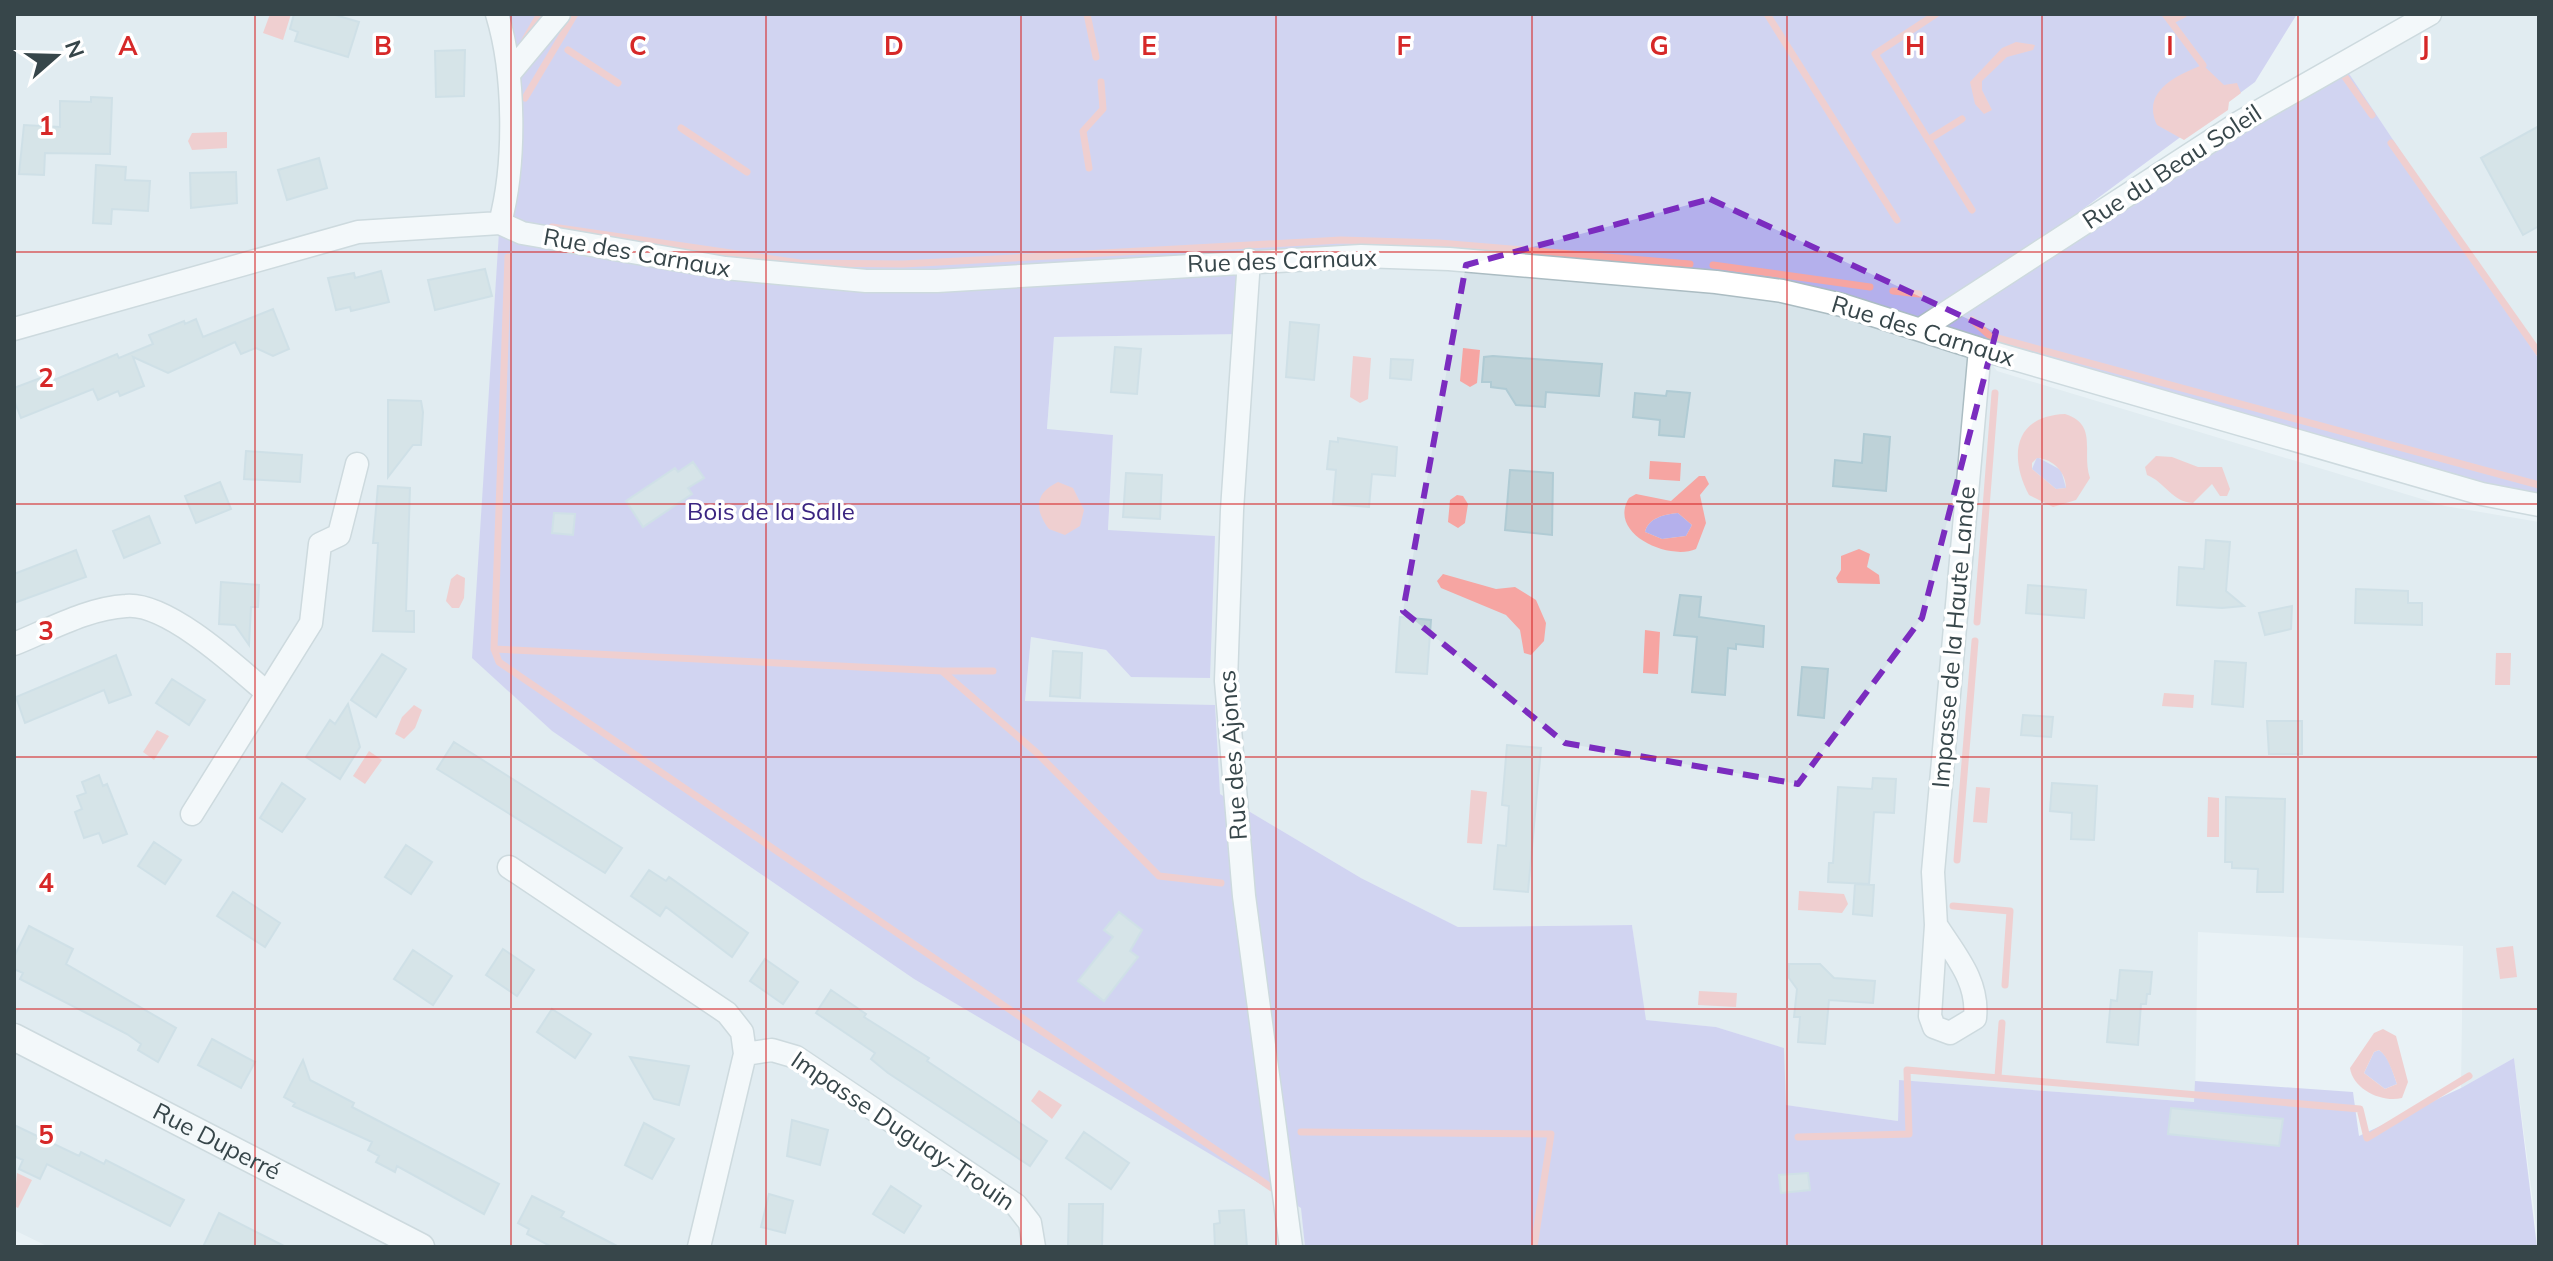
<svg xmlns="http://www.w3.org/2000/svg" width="2553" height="1261" viewBox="0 0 2553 1261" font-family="Mulish,sans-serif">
<rect width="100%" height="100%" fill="#e9f2f6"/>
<!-- residential -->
<path fill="#d7e4ea" d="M14,14H496L503,32L500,223L473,658L552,731L914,979L1302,1208L1305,1247H49L14,1230Z
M2430,14H2539V359L2342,63Z
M1313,257L1782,291L1980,349L1997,371L2445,506L2539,522V1247L2514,1058L2461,1088L2463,946L2198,932L2195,1102L1899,1080L1898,1121L1785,1105L1783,1048L1716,1027L1645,1020L1632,925L1458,927L1361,878L1220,794L1025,702L1031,637L1106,650L1131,677L1108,531L1113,435L1047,430L1054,337L1244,334L1249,271Z"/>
<!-- green -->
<path fill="#b4b0ec" d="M496,14H2297L2255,82L1937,317L2342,63L2539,359V505L1782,291L1613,273L1249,260L1244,334L1054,337L1047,429L1113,435L1108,530L1215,536L1210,678L1131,677L1106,650L1031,637L1025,701L1215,705L1220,794L1361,878L1458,927L1632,925L1646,1020L1716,1027L1784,1048L1786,1105L1898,1121L1899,1080L2194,1102L2195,1081L2353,1092L2359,1136L2461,1088L2514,1058L2537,1247H1305L1301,1208L914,979L552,731L472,658L509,74Z
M2037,457L2061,470L2066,488L2056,489L2032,469Z
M1678,513L1692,525L1686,536L1662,539L1645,532C1648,518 1665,514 1678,513Z
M2379,1050C2389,1056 2393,1073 2397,1084L2385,1089L2364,1073L2374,1052Z"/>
<!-- water -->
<path fill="#f6a5a2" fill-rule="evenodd" d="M270,14H291L283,40L263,33Z
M2016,42L2035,45L2033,50L2007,57L1982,81V90L1992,110L1984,114L1975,104L1970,82L2002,48Z
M2203,65L2224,85L2237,83L2241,93L2229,102L2228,110L2184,140L2157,125C2141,92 2176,75 2203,65Z
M227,132V148L192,150L188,141L192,133Z
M1463,348L1480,350L1477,383L1470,387L1460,381Z
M1353,356L1371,358L1368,399L1360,403L1350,397Z
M2065,414C2099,425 2081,452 2090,478L2076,500L2053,507L2029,495C2009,457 2013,416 2065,414ZM2037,458C2053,459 2066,472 2066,488L2056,489L2032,469V463Z
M2156,456L2172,457L2198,467H2222L2230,489L2227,496H2220L2212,484L2193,503C2172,502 2165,482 2147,475L2145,467Z
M1650,461L1681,463L1680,481L1649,479Z
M1699,476H1705L1709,484L1700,495L1706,523L1696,549C1669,561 1607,534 1629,498L1636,494L1671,501ZM1678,513L1692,525L1686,536L1662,539L1645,532C1648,518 1665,514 1678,513Z
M1058,482L1073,488L1084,510L1080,526L1065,535L1049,529C1034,509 1035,493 1058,482Z
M1457,495L1463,496L1468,504L1465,523L1458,528L1448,522L1450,500Z
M1859,549L1870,554L1867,567L1879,575L1880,584L1838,583L1836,578L1841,570V556Z
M457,574L465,578L464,598L459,608H452L446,601L451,579Z
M1443,574L1496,589L1515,587L1536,600L1546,623L1544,641L1531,655L1524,653L1520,630L1506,615L1441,588L1437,581Z
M1645,630L1660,632L1658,674L1643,673Z
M2496,653H2511L2510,685H2495Z
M2164,693L2194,695L2193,708L2162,706Z
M414,705L422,710L415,728L404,739L395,734L402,717Z
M157,730L169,736L154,760L143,752Z
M369,751L382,760L365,784L353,776Z
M1976,787L1990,788L1987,823L1973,822Z
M1471,790L1487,792L1482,844L1467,843Z
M2208,797L2219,798V837H2207Z
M1799,891L1844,894L1848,904L1842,913L1798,910Z
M2513,946L2517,977L2500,979L2496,948Z
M1699,991L1737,993L1736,1007L1698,1005Z
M2383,1029L2396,1036L2408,1082L2402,1098C2383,1103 2353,1090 2350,1068L2374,1033ZM2379,1050C2388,1056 2393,1073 2397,1084L2385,1089L2364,1073L2374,1052Z
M1039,1090L1062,1105L1052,1119L1031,1101Z
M17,1173L32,1180L18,1208L14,1206Z"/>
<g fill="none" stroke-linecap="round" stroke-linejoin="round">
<!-- stream -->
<path stroke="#f6a5a2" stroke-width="7" d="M1087,14L1096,57
M1767,14L1897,220
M1936,14L1875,54L1972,210
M2165,14L2203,65
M2170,21L2184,14
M525,40L540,14
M568,50L618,83
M2345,77L2372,115
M525,98L575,14
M681,128L747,172
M1928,140L1962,119
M2391,143L2539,353
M1089,168L1083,131L1103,109L1101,82
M552,227L800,263L903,264L1341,240L1439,243L1690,264
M508,257L494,649L499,662L1272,1188
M1713,265L1870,287
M1893,291L1919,294
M1972,320L1990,336L2539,485
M1977,622L1995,393
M494,649L942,671L1037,753L1159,876L1221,883
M942,671H993
M1957,860L1975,641
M1953,906L2010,911L2005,985
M1998,1077L2002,1023
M1301,1132L1551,1134L1534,1247
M1798,1137L1909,1134L1907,1070L2360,1109L2367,1138L2469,1076"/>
</g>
<!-- building -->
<path fill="#bed2d8" stroke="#b0cbd4" stroke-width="2" d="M294,14H332L359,22L348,57L295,41L298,32L290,29Z
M465,50L464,96L436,97L435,51Z
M91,97L112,98L110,154L45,153L44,175L19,174L24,125L60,127V101L91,102Z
M2539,126V226L2523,235L2481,158Z
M319,158L327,188L287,200L278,170Z
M96,165L126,167L125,180L150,181L148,211L112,209L111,224L93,223Z
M236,172L237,203L191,208L190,173Z
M485,269L492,296L435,310L428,280Z
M381,271L389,302L351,311L350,307L336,310L328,278L354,273L355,278Z
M273,309L289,349L273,356L256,348L241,354L235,342L168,373L133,357L144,386L120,396L118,391L98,400L93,389L21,418L14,400V388L51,374L54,380L117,354L119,358L153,344L149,335L184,321L185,324L196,319L203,337Z
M1290,322L1319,325L1314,380L1286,377Z
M1115,347L1141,349L1137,394L1111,392Z
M1493,356L1602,364L1599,396L1546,392L1545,407L1516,405L1506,389L1491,387V382H1482L1484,357Z
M1391,359L1413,360L1411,380L1390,378Z
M1667,391L1690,393L1684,437L1659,435L1660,420L1633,417L1635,393L1666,396Z
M388,400L421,401L423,412L421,445H413L388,477Z
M1864,434L1890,437L1886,491L1833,486L1835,460L1862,463Z
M1338,438L1397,447L1395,476L1372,474L1369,507L1333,504L1336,470L1327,469L1330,441L1338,442Z
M246,451L302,455L300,482L244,479Z
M693,462L704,478L688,488L692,494L643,527L626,501L675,468L678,472Z
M1510,470L1553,473L1552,535L1505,530Z
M1126,473L1162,475L1160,519L1123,517Z
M220,482L231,509L196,523L185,496Z
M378,486L410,488L406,611H414V632L373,631L378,543H373Z
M554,513L575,514L573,535L552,533Z
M149,516L160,543L124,558L113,531Z
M2206,540L2230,542L2226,591L2244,606L2222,608L2177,605L2179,567L2204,569Z
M76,550L86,577L14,603V574Z
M221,582L259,585L258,607H251L249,645L235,625L219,624Z
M2028,585L2086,590L2084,618L2026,613Z
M2356,589L2408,591V603H2422V625L2355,623Z
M1680,595L1701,597L1699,617L1764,626L1763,647L1736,644V649L1728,648L1725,695L1692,692L1697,637L1674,635Z
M2292,606L2291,629L2265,635L2259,613Z
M1400,617L1431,620L1427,674L1396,672Z
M1053,651L1082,653L1080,698L1050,696Z
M382,654L406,669L376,717L351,700Z
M116,655L131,695L109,703L104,690L25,723L16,697Z
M2215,661L2246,663L2243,707L2212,704Z
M1802,667L1828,669L1824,718L1798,715Z
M172,679L205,700L189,725L156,703Z
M348,704L360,747L340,779L306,757L330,720L335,724Z
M2023,715L2053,717L2051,737L2021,735Z
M2267,721H2302V754H2269Z
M454,742L622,848L605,873L437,769Z
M1507,745L1541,748L1528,892L1494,889L1498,845L1506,846L1509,806L1502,805Z
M99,775L103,786L107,784L127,834L103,843L99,833L84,838L75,812L82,809L77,796L86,793L82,782Z
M1873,778L1896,779L1894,813L1874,812L1869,884L1828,882L1829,863H1833L1838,787L1872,789Z
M282,783L305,799L282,832L260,818Z
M2052,783L2097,786L2094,840L2071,839L2072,813L2050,811Z
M2226,797L2285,799L2283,892H2257L2258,869L2232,868V862H2225Z
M154,842L181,860L165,884L138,866Z
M406,845L432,862L411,894L385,877Z
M649,870L666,881L669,877L748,933L732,957L666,907L660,916L631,896Z
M1855,884L1874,885L1872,916L1853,914Z
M233,892L280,923L265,947L217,916Z
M1119,912L1142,930L1130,951L1138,957L1104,1001L1078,981L1113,937L1104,930Z
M29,926L73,949L66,964L176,1028L158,1062L138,1050L141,1044L127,1034L20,979L23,973L14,969V957Z
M503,949L534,970L517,996L486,975Z
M413,950L452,976L433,1005L394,979Z
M765,959L798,982L783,1004L750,981Z
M1789,964H1820L1834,978L1875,981L1873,1003L1829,1000L1825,1044L1798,1042L1800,1017H1794L1797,989L1789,978Z
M2120,970L2152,972L2150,994H2147L2146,1004H2141L2138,1045L2107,1042L2111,1000L2117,1001Z
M831,990L866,1014L864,1017L929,1058L927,1061L1047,1141L1030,1166L888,1073L871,1059L875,1053L816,1013Z
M552,1009L591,1034L575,1058L537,1032Z
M212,1039L255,1062L241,1088L198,1065Z
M630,1057L689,1066L679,1105L654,1099Z
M303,1060L310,1080L354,1103L352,1107L499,1184L484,1214L397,1166L395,1172L376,1162L379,1156L368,1150L372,1142L293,1106L295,1103L284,1097Z
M2171,1108L2283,1119L2279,1146L2168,1134Z
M792,1120L828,1130L820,1165L787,1156Z
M644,1123L674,1139L652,1179L625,1165Z
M14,1125L79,1156L81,1152L104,1164L106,1160L184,1200L170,1226L47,1164L40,1179L19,1169L23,1160L14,1156Z
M1084,1132L1129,1163L1111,1189L1066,1158Z
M1808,1173L1810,1190L1781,1193L1779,1175Z
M891,1186L921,1206L904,1233L873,1214Z
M769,1194L793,1201L785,1233L761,1227Z
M532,1196L564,1212L561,1217L619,1247H552L527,1234L529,1229L518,1223Z
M1069,1204H1103L1102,1247H1068Z
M1244,1210L1247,1247H1215L1214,1224L1220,1223L1219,1211Z
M219,1213L286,1247H203Z"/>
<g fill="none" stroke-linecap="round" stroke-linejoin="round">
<!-- minor casing -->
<g stroke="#abbcc2" stroke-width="25">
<path id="minor" d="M497,14C515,73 516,163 500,223
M509,74L559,14
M1249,260L1232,510L1226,681L1244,896L1291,1247
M14,329L358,232L500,223L522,233L725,268L866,281H937L1361,256L1449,259L1716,282L1782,291L1842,305L1980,349L2482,494L2539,505
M1921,329L2240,122L2430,14
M14,644C49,630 88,608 126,606C167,602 237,667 267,693
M192,814L311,623L320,544L339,535L357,464
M509,867L727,1013L742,1032L745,1054
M1936,925C1955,955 1979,981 1975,1018L1950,1033L1934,1027L1930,1016L1936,925L1933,872L1980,349
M699,1247L745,1054L772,1050L796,1057L1016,1205L1030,1223L1034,1247"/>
</g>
<!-- tertiary casing -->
<g stroke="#abbcc2" stroke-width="29">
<g id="tertiary">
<path id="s1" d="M14,1037L421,1247"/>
</g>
</g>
<!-- minor -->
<use href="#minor" stroke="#fff" stroke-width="22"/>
<!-- tertiary -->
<use href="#tertiary" stroke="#fff" stroke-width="26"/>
</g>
<!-- marked area -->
<path d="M0 0H2553V1261H0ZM1710,199L1996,332L1922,618L1798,784L1565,743L1403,611L1466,265Z" fill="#e9f2f6" fill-opacity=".55" fill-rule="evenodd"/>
<path fill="none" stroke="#7b2cbf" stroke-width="6" stroke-dasharray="16 10" stroke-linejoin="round" d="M1710,199L1996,332L1922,618L1798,784L1565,743L1403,611L1466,265Z"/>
<!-- grid -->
<path fill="none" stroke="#d62828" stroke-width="2" stroke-opacity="0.55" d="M255,14V1247M511,14V1247M766,14V1247M1021,14V1247M1276,14V1247M1532,14V1247M1787,14V1247M2042,14V1247M2298,14V1247M14,252H2539M14,504H2539M14,757H2539M14,1009H2539"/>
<g text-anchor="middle" stroke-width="7" stroke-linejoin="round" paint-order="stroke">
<!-- street labels -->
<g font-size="24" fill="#37464a" stroke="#fff">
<text transform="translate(2172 167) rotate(-33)" y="8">Rue du Beau Soleil</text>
<text transform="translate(637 253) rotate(10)" y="8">Rue des Carnaux</text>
<text transform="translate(1282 261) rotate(-2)" y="8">Rue des Carnaux</text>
<text transform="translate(1923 331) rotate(17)" y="8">Rue des Carnaux</text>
<text transform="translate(1954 637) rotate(-85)" y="8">Impasse de la Haute Lande</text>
<text transform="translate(1233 755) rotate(-94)" y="8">Rue des Ajoncs</text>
<text transform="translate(903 1131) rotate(34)" y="8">Impasse Duguay-Trouin</text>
<text dy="8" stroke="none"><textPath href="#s1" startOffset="228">Rue Duperré</textPath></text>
</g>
<!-- park labels -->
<g font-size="24" fill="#3b2581" stroke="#fff">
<text x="771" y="520">Bois de la Salle</text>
</g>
</g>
<g font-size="26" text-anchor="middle" font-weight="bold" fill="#d62828" stroke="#fff" stroke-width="7" stroke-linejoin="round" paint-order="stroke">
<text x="128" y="55">A</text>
<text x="383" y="55">B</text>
<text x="638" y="55">C</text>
<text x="894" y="55">D</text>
<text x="1149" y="55">E</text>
<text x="1404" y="55">F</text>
<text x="1659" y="55">G</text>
<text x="1915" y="55">H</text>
<text x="2170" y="55">I</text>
<text x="2425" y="55">J</text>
<text x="46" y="135">1</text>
<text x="46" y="387">2</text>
<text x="46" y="640">3</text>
<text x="46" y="892">4</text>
<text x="46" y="1144">5</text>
</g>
<!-- border -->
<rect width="2553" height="1261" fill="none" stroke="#37464a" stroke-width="32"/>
<!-- north arrow -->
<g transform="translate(56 56) rotate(70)" stroke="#ffffff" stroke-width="6" paint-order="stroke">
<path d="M0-6L14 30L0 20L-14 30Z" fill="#37464a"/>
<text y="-12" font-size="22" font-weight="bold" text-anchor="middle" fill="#37464a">N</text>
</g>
</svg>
